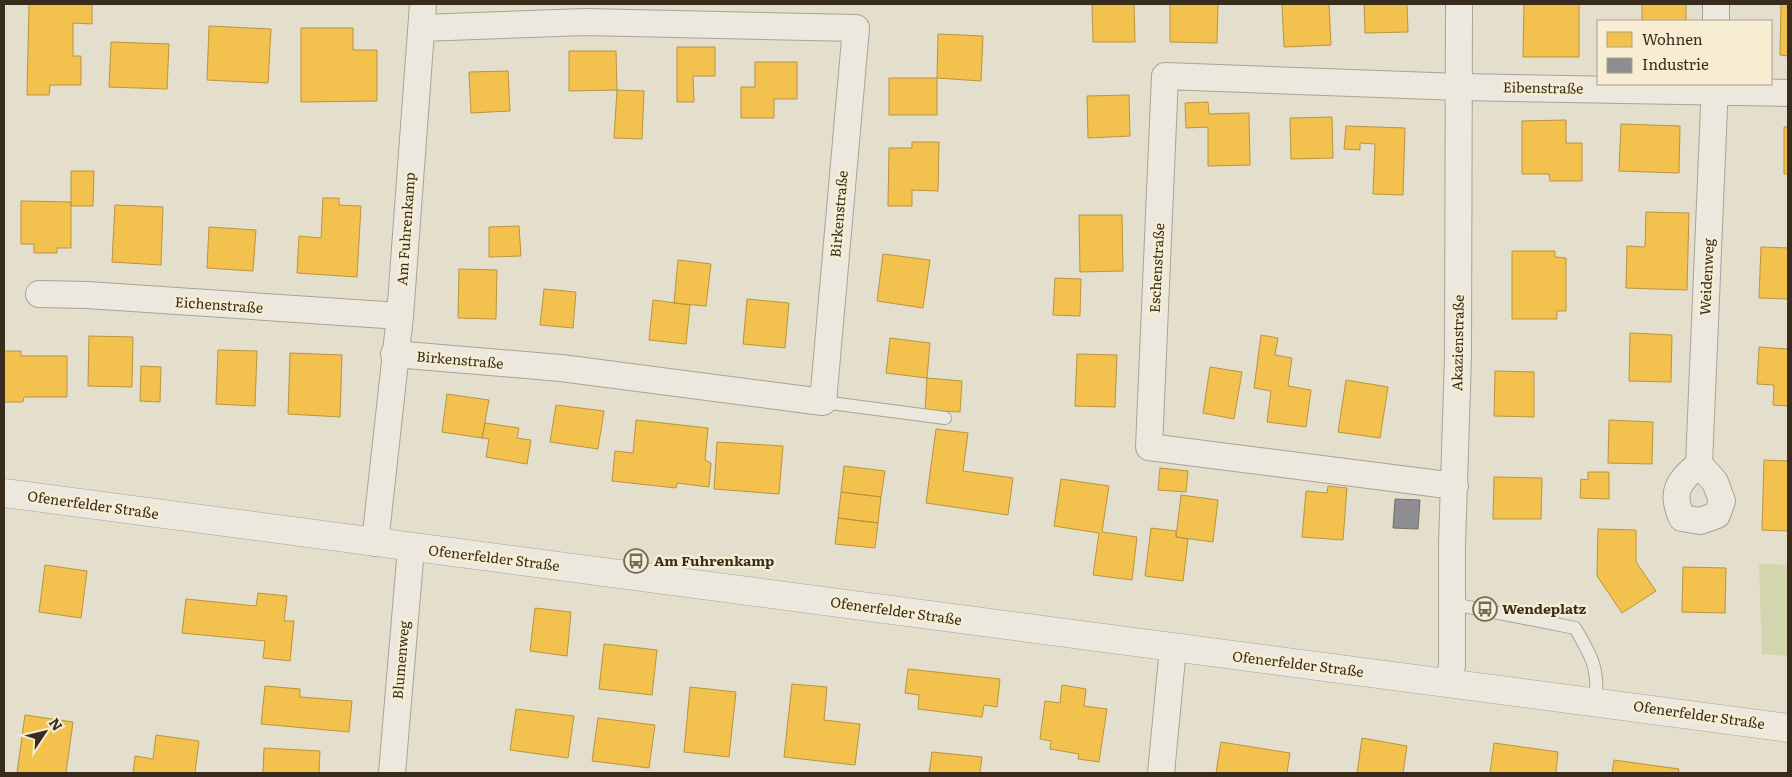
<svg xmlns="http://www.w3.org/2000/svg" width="1792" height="777" viewBox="0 0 1792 777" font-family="Literata,serif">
<rect width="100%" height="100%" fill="#e4decc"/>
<!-- green -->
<path fill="#d2d5ae" d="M1759,564L1788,565V656L1762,654Z"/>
<!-- homes -->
<path fill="#f2c14e" stroke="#ba943f" d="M29,4H92V24L73,23V56H81V85H50L49,95H27Z
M1092,4H1134L1135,42H1093Z
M1170,4H1218L1217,43L1170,42Z
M1282,4H1329L1331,45L1284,47Z
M1364,4H1407L1408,32L1365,33Z
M1524,4H1579V57H1523Z
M1642,4H1686V21H1642Z
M1781,4H1788V56L1780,55Z
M209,26L271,29L268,83L207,80Z
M301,28H353V50H377V101L301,102Z
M938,34L983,36L981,81L937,78Z
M111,42L169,44L167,89L109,87Z
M677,47H715V76H693L694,102H677Z
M569,51H616L617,90L569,91Z
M755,62H797V99H774V118H741V87H755Z
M508,71L510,111L471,113L469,72Z
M889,78H937V115H889Z
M617,90L644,91L642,139L614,138Z
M1129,95L1130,136L1088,138L1087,96Z
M1208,102L1209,114L1249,113L1250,165L1208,166V127L1186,128L1185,103Z
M1332,117L1333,158L1291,159L1290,118Z
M1566,120V143H1582V181H1550L1549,174H1522V121Z
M1621,124L1680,126L1679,173L1619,171Z
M1346,126L1405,128L1403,195L1373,194L1375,144L1360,143V150L1344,149Z
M1784,127H1788V174H1784Z
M912,142H939L938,191L912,190V206H888L889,148H912Z
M71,171H94L93,206H71Z
M323,198H339V205L361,206L357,277L297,273L299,236L321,238Z
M21,201L71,202V248H57V253H34V244H21Z
M115,205L163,207L161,265L112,262Z
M1646,212L1689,213L1687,290L1626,288L1627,246L1645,247Z
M1079,215H1122L1123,271L1080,272Z
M519,226L521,256L489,257V227Z
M209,227L256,230L253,271L207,268Z
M1761,247L1788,248V299L1759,298Z
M1512,251H1555V257L1566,258V311H1557V319H1512Z
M883,254L930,260L923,308L877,301Z
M678,260L711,264L706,306L674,303Z
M459,269L497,270L496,319L458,318Z
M1055,278L1081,279L1080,316L1053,315Z
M544,289L576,292L573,328L540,325Z
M747,299L789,303L785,348L743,344Z
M653,300L690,305L686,344L649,340Z
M1630,333L1672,335L1671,382L1629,381Z
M1261,335L1278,338L1275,355L1292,358L1288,386L1311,390L1306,427L1267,422L1271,391L1254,388Z
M89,336L133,337L132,387L88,386Z
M890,338L930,343L927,378L886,373Z
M1759,347L1788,349V406L1773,405L1774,385L1757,384Z
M218,350L257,351L255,406L216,404Z
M4,351H21V356H67V397H24L23,402H4Z
M290,353L342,355L340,417L288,414Z
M1077,354L1117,355L1115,407L1075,406Z
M141,366L161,367L160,402L140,401Z
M1210,367L1242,372L1234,419L1203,413Z
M1495,371L1534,372V417L1494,416Z
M927,378L962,381L960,412L925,410Z
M1346,380L1388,387L1380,438L1338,432Z
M447,394L489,400L482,438L442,432Z
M556,405L604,411L598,449L550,442Z
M636,420L708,428L705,460L711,463L709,487L677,483L676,488L612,481L615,451L633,453Z
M1609,420L1653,422L1652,464L1608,463Z
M485,423L519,428L517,438L531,440L527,464L486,457L489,439L482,438Z
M936,429L968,433L963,471L1013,478L1008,515L926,503Z
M717,442L783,446L779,494L714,489Z
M1764,460L1788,461V531L1762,530Z
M844,466L885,471L881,497L841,492Z
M1160,468L1188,471L1186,492L1158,490Z
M1588,472H1609V499L1580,498L1581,479L1588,480Z
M1494,477L1542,478L1541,519H1493Z
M1061,479L1109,486L1102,532L1137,537L1132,580L1093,575L1099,533L1054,526Z
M1328,486L1347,488L1343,540L1302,537L1306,491L1327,493Z
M841,492L881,497L878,523L838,518Z
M1181,495L1218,500L1213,542L1176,537Z
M838,518L878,523L875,548L835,544Z
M1151,528L1176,531V537L1188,539L1183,581L1145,576Z
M1598,529L1636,530V562L1656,591L1622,613L1597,576Z
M45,565L87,571L81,618L39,612Z
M1683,567L1726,568L1725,613L1682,612Z
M258,593L287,596L284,621H294L290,661L263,658L265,641L182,633L186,599L256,606Z
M535,608L571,612L567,656L530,651Z
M604,644L657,650L652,695L599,689Z
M908,669L1000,679L997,707L984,705L982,717L918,709L919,695L905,693Z
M792,684L827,687L824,720L860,724L855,765L784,757Z
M1062,685L1086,689L1084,706L1107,709L1099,762L1078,759L1079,754L1050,749L1051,741L1040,739L1045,701L1060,703Z
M265,686L300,689V697L352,701L349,732L261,724Z
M690,687L736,692L729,757L684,752Z
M516,709L574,716L568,758L510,750Z
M25,715L73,722L66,773H17Z
M598,718L655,725L649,768L592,761Z
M156,735L199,741L195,773H133L135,756L153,759Z
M1362,738L1407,746L1403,773H1357Z
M1221,742L1290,753L1287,773H1216Z
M1494,743L1558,752L1556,773H1490Z
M264,748L320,751L319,773H263Z
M932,752L982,757L980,773H929Z
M1614,760L1679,769L1678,773H1612Z"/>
<!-- industry -->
<path fill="#8d8d92" stroke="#74706f" d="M1395,499L1420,500L1418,529L1393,528Z"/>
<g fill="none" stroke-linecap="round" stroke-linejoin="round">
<!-- service casing -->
<g stroke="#a9a396" stroke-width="14">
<path id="service" d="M823,402L945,418
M1453,604L1575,628C1591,655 1600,670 1595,702"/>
</g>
<!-- minor casing -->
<g stroke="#a9a396" stroke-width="28">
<path id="minor" d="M1716,21V4
M39,294L87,295L400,316
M394,354L561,368L823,402L856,28L585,22L422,28
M1699,464L1715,482L1722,501L1717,515L1700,521L1682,518C1670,492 1678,482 1699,464L1715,84
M1455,486L1149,447L1165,76L1460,87L1788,93
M375,543L400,316L423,4
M1449,682L1452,665V545L1458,356L1459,4
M392,773L411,548
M1161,773L1173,648"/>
</g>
<!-- tertiary casing -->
<g stroke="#a9a396" stroke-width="29">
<path id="tertiary" d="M4,493L1788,728"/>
</g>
<!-- service -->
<use href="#service" stroke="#ece8de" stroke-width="12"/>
<!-- minor -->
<use href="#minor" stroke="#ece8de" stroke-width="26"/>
<!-- tertiary -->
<use href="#tertiary" stroke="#ece8de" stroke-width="28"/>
</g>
<!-- icons -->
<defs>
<g id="bus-ring" transform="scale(1.25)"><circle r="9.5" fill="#f6edd2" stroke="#746a5a" stroke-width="1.5"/><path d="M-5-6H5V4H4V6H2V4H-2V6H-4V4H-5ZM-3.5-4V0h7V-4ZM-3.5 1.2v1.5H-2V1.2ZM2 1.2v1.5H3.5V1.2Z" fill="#746a5a"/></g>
</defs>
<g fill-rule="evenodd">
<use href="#bus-ring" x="636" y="561"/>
<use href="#bus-ring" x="1485" y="609"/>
</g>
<g text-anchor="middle" stroke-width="5" stroke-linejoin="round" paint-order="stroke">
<!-- street labels -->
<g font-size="14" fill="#382c1d" stroke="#f6edd2">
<text transform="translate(1543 88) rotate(1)" y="5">Eibenstraße</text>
<text transform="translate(839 214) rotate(-85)" y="5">Birkenstraße</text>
<text transform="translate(406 229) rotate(-86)" y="5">Am Fuhrenkamp</text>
<text transform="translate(1157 268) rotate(-87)" y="5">Eschenstraße</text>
<text transform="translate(1707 277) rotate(-87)" y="5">Weidenweg</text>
<text transform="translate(219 305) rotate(4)" y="5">Eichenstraße</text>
<text transform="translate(1458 343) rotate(-89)" y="5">Akazienstraße</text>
<text transform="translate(460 360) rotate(5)" y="5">Birkenstraße</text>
<text transform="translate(93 505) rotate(8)" y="5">Ofenerfelder Straße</text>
<text transform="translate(494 558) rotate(7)" y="5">Ofenerfelder Straße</text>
<text transform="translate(896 611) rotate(8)" y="5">Ofenerfelder Straße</text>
<text transform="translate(401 660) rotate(-85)" y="5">Blumenweg</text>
<text transform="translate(1298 664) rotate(7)" y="5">Ofenerfelder Straße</text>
<text transform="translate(1699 715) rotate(8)" y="5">Ofenerfelder Straße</text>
</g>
<!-- poi labels -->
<g font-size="14" font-weight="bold" fill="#382c1d" stroke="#f6edd2" text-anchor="start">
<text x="654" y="566">Am Fuhrenkamp</text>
<text x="1502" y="614">Wendeplatz</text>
</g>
</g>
<!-- border -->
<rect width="1792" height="777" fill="none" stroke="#382c1d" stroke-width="10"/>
<!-- legend -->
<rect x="1597" y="20" width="175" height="65" fill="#f6edd2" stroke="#aaa08a"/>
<rect x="1607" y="32" width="25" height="15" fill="#f2c14e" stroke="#aaa08a"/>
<text x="1642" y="45" font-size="15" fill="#382c1d">Wohnen</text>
<rect x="1607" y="58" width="25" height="15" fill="#8d8d92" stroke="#aaa08a"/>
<text x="1642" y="70" font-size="15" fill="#382c1d">Industrie</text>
<!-- north arrow -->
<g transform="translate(45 732) rotate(55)" stroke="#f6edd2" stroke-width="4" paint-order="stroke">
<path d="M0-4L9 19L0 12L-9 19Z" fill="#382c1d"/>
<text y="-8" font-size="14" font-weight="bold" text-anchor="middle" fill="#382c1d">N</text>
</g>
</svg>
